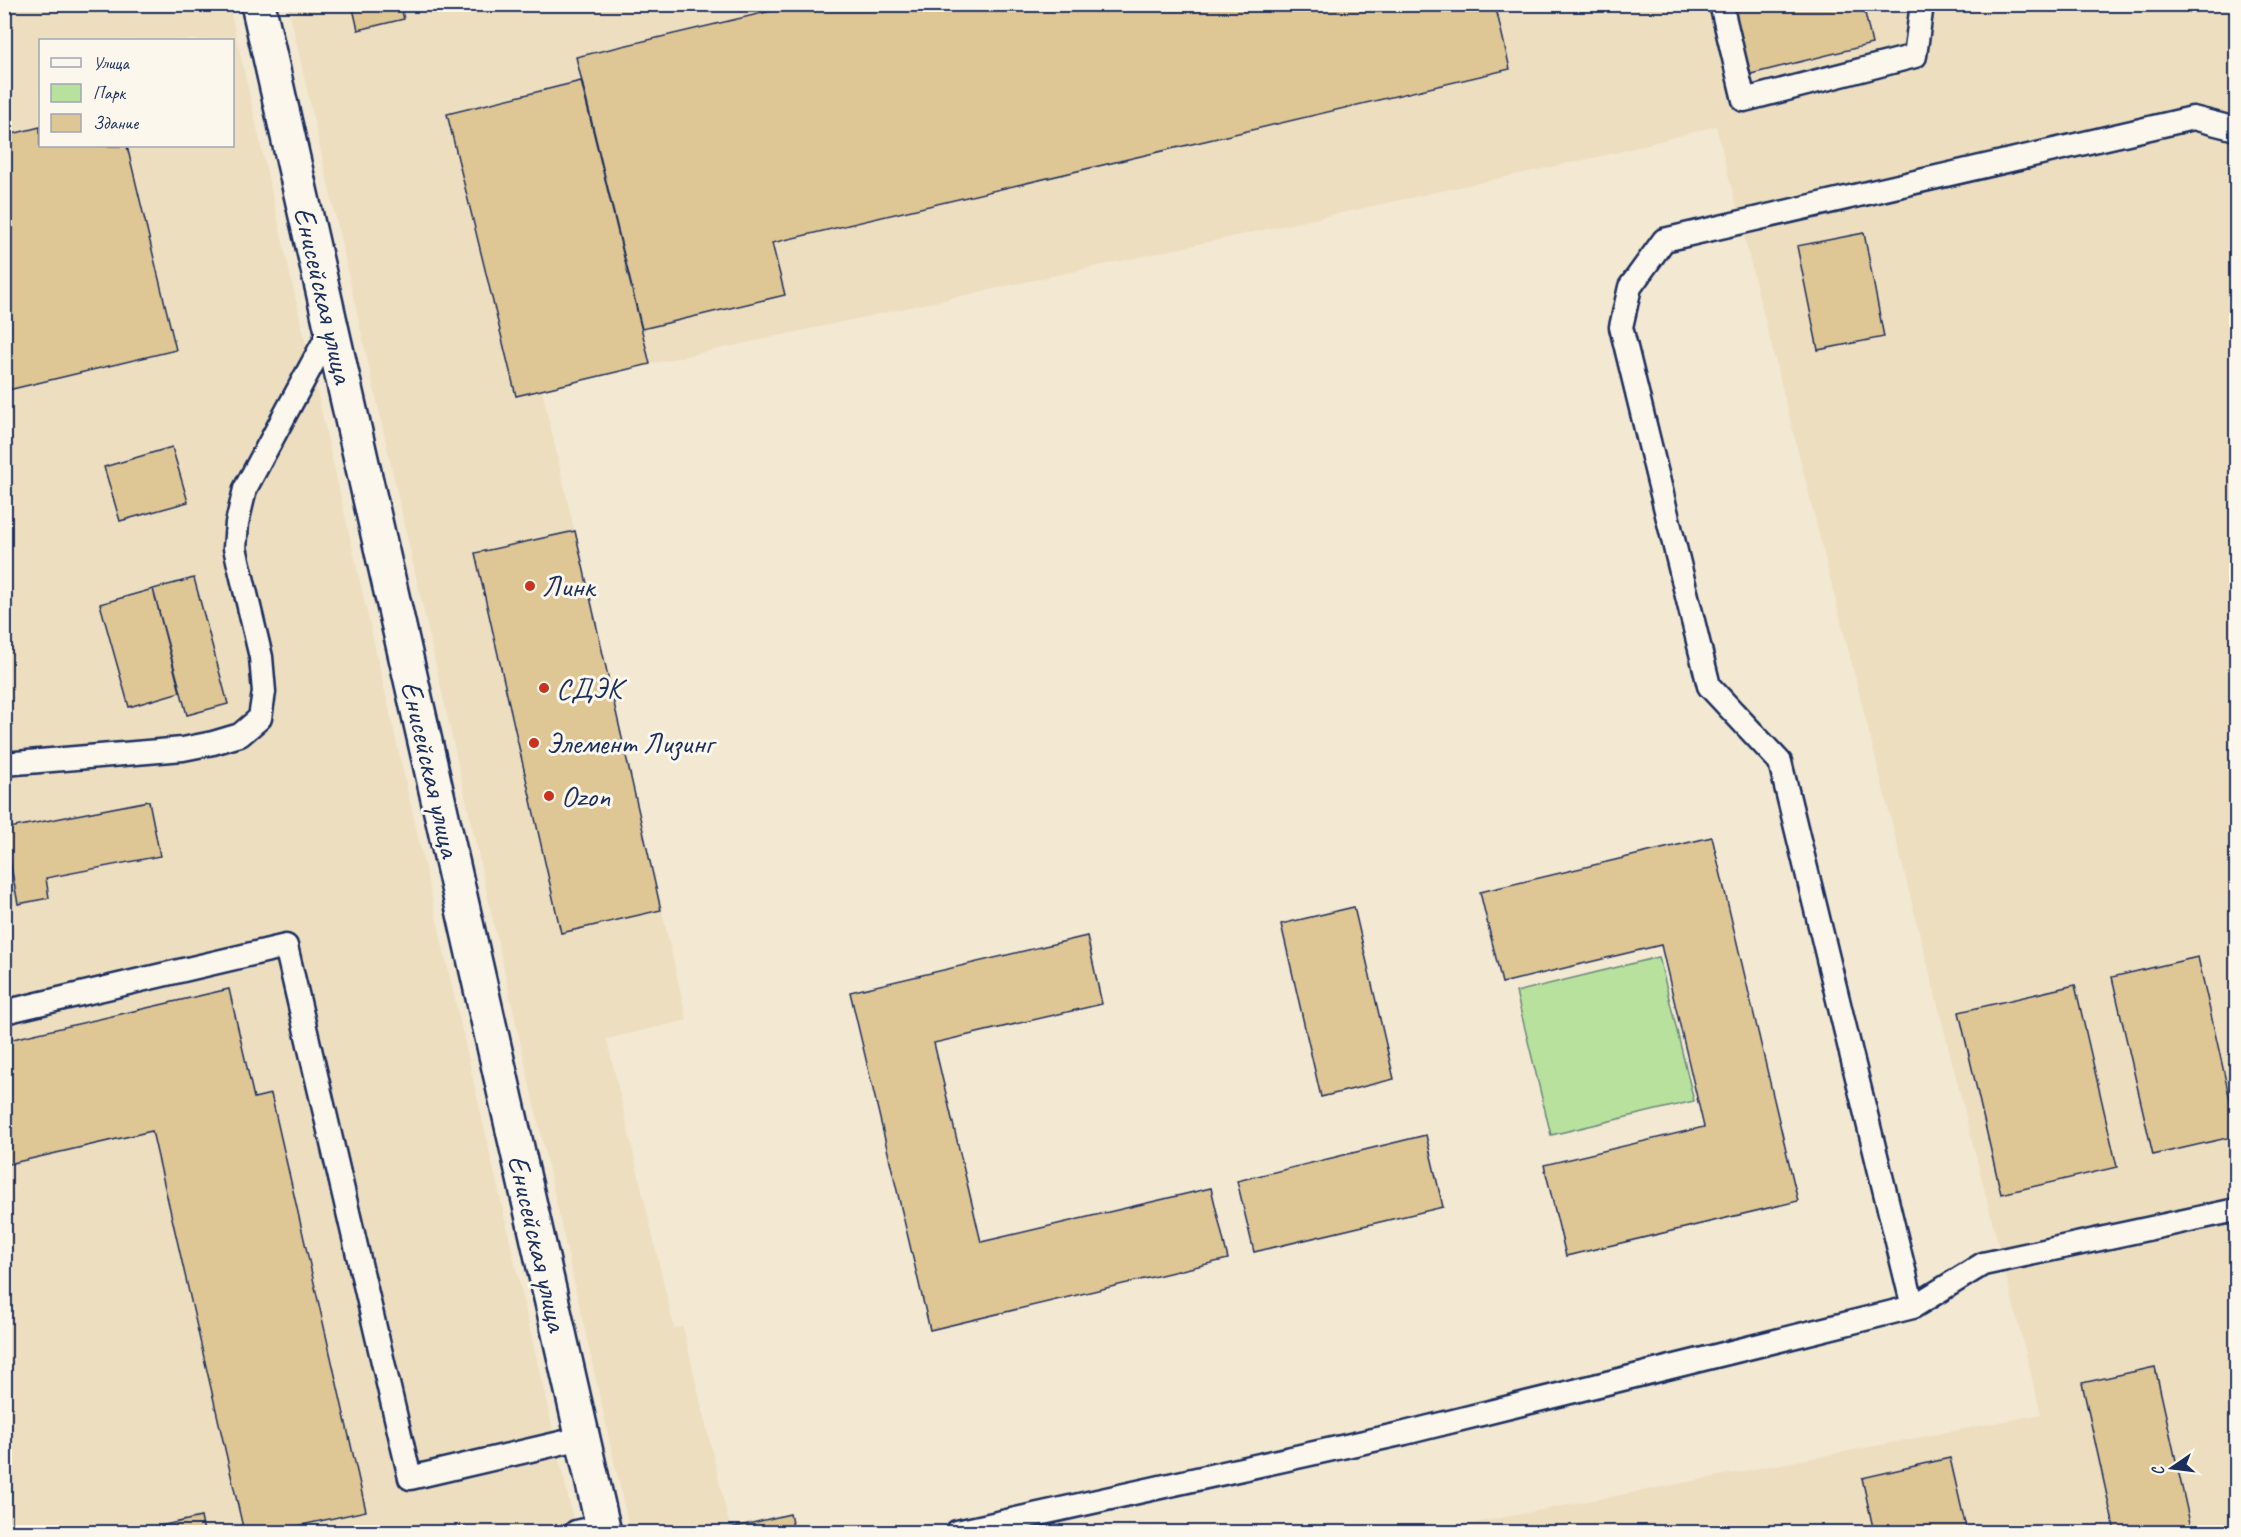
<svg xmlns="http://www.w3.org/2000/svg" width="2241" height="1537" viewBox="0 0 2241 1537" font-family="Caveat,sans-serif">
<rect width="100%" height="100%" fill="#f3e8d2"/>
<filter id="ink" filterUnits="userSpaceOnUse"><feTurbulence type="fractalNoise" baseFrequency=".0167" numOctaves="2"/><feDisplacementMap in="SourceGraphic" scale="12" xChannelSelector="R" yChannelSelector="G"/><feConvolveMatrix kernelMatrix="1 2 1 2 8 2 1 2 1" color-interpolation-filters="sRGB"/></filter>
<g filter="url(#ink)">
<!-- built -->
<path fill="#eddec0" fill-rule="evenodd" d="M5,5H229L576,1532H5ZM40,40H232V146H40Z
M288,5H2236V1532H1428L2041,1414L1716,126L1615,153L650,364L542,390L687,1020L607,1039L674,1328L683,1327L730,1528L718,1531V1532H630Z"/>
<!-- green -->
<path fill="#b8e19e" stroke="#6a887e" stroke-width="1.5" d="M1659,957L1694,1101L1551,1135L1516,992Z"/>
<!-- building -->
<path fill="#dfc695" stroke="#1b2f5e" stroke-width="1.5" d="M352,4H400L404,19L358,30Z
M801,4H1495L1510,69L772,243L785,295L642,329L576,57Z
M1730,4H1863L1872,44L1747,75Z
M581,81L650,364L516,396L447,114Z
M40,127V146H127L176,350L4,391V136Z
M1864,233L1884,337L1818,350L1797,246Z
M172,447L188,502L120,521L104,467Z
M575,531L661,910L561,933L475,553Z
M194,578L228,704L187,715L153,589Z
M153,589L180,692L129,707L100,604Z
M149,801L160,856L46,878L49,898L18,904L4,829Z
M1712,837L1798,1201L1566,1256L1544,1165L1704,1127L1661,945L1502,983L1480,892Z
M1354,907L1394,1079L1321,1097L1281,924Z
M1087,936L1102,1004L934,1043L981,1242L1211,1188L1228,1259L930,1330L850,992Z
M2198,957L2236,1126V1136L2153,1155L2112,977Z
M2075,985L2117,1167L2001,1194L1959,1012Z
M229,989L254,1098L271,1094L366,1511L270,1532H244L152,1131L4,1165V1041Z
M1426,1135L1443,1207L1254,1252L1237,1181Z
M2155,1367L2192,1532H2115L2082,1383Z
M1950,1458L1967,1532H1874L1862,1478Z
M790,1514L794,1532H718V1531Z
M201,1517L204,1532H147L146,1529Z"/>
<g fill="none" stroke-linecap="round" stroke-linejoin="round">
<!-- lane casing -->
<g stroke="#1b2f5e" stroke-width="27">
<path id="lane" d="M1721,4L1744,100L1915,56L1922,4
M4,764L183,749L213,743L240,735L260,718L264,692L261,657L235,548L237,523L245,489L331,329
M4,1012L286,946L410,1478L582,1438
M1913,1307L1780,762L1709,686L1621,327L1630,287L1664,240L2193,118L2236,129
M576,1532L603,1526
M957,1532L1405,1433L1913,1307L1983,1264L2236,1210"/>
</g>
<!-- secondary casing -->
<g stroke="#1b2f5e" stroke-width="38">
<path id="secondary" d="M258,4L604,1532"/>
</g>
<!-- lane -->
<use href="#lane" stroke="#fbf7ec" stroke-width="22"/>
<!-- secondary -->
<use href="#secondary" stroke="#fbf7ec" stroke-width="33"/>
</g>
</g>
<!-- markers -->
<g fill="#c8321e" stroke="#fbf7ec" stroke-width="2">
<circle cx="530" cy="586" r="6"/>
<circle cx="544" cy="688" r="6"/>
<circle cx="534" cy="743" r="6"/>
<circle cx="549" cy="796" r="6"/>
</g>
<g text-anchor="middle" stroke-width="6" stroke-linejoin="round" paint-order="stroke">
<!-- street labels -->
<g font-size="30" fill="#1b2f5e" stroke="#fbf7ec">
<text transform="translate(324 295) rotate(77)" y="10">Енисейская улица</text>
<text transform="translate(431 769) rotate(77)" y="10">Енисейская улица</text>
<text transform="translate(538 1243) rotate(77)" y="10">Енисейская улица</text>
</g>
<!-- poi labels -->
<g font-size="30" fill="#1b2f5e" stroke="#fbf7ec" text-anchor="start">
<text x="542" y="596">Линк</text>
<text x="556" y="698">СДЭК</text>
<text x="546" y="753">Элемент Лизинг</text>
<text x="561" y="806">Ozon</text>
</g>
</g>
<!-- margin -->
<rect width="2241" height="1537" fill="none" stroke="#fbf7ec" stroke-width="24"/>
<rect x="12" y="12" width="2217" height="1513" fill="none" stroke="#1b2f5e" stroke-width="2" filter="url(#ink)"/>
<!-- legend -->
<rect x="39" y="39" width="195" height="108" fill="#fbf7ec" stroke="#a1a7b3" stroke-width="1.5"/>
<rect x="51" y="58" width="30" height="9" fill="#fbf7ec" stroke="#a1a7b3" stroke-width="1.5"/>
<text x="93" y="69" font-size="18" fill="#1b2f5e">Улица</text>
<rect x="51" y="84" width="30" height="18" fill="#b8e19e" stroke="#a1a7b3" stroke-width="1.5"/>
<text x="93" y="99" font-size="18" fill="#1b2f5e">Парк</text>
<rect x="51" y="114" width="30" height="18" fill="#dfc695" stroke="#a1a7b3" stroke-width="1.5"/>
<text x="93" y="129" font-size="18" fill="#1b2f5e">Здание</text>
<!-- north arrow -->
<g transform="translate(2172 1468) rotate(256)" stroke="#fbf7ec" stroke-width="4.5" paint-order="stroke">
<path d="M0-4.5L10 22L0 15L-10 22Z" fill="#1b2f5e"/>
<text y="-9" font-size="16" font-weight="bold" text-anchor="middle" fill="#1b2f5e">С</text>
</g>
</svg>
